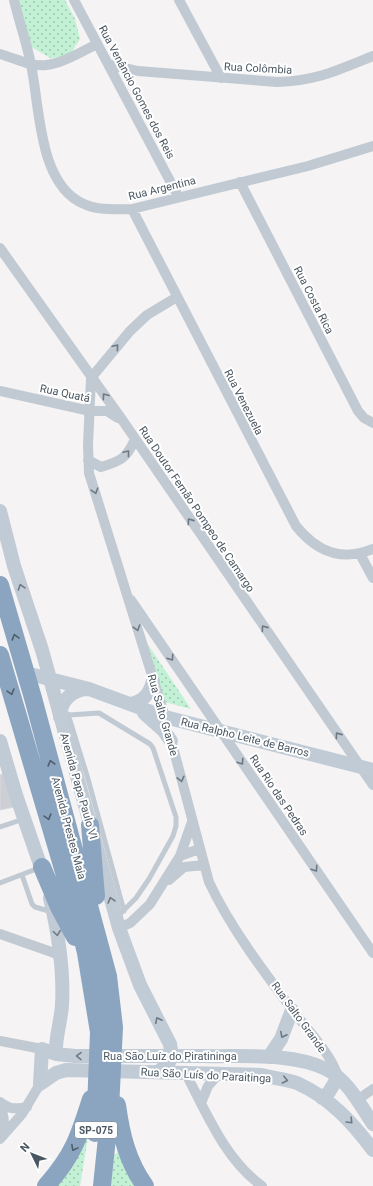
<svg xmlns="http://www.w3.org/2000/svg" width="373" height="1186" viewBox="0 0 373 1186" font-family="Roboto,sans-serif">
<defs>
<pattern id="green-dots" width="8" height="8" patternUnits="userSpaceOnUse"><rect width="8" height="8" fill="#c3f1d5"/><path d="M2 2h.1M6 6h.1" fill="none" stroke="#a0c6b0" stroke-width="1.8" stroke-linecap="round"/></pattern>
</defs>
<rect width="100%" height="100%" fill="#f5f3f3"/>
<!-- green -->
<path fill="url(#green-dots)" d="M17,0H65L75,19L80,39L69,56L50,58L30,46Z
M143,637L191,709L165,702Z
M84,1136L88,1137L80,1186H52Z
M118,1152L138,1186H111L114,1155Z"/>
<!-- building -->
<path fill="#cdcfd5" stroke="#d7d9de" d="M4,773L14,807L0,810V775Z"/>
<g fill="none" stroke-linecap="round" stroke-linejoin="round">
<!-- lane -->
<path stroke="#c1cad2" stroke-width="5" d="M68,714L88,779L124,911
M69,715L99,713L150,744L153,748L176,817V826L173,836L149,879L136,898L118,916
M0,827L24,819
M22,875L32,904L35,907L52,912
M0,883L39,868"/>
<!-- street -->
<path stroke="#c1cad2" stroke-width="10" d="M14,0C19,22 27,43 31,65C40,106 38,185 84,204C99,211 116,209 132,209L308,166L373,146
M74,0L178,196
M179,0L221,78
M0,54C10,57 20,61 30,64C53,70 77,54 97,44
M108,64L138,71L277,82C316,81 338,70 373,56
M240,182L358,411L364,418L373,423
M132,209L296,526C317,552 341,562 373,549
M0,248L123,421L373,785
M0,391L90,411H107L118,418
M88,460L101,467C121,461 127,458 135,439
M360,554L373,578
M131,600L373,953
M166,720L89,473L88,445L91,378L130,331L147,315L177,297
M170,736L209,882C230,927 264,972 294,1012C308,1031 332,1055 338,1077
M180,856L192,822
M169,880L184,867L204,865
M119,928L130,923L150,904L180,856L199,849
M0,934L60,955
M0,1041L42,1049
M186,1074C207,1114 225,1159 262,1186
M357,1100L373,1089
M0,1102C10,1110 15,1109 27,1107
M201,1103L208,1086L218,1075
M0,1104C4,1116 6,1124 0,1136
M0,1139L22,1114L40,1084"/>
<!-- secondary -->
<path stroke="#c1cbd6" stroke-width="14" d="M0,511L14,566L42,650L119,928L140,985L170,1044L172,1056L168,1064L158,1072
M26,673L89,689L165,717L373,770
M131,704C143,701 150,694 153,681
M144,713L163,730L171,741
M60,717C60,700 73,689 89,689
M0,741L16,795L44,876
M50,898C58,932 64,969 62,1005C61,1022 55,1037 56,1054
M269,1057L281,1039L292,1010
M40,1084L42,1049L56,1054L75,1056C117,1056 160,1056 203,1056C241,1057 291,1052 326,1069C348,1080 360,1105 373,1124
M40,1084L56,1073L66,1070L261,1075C272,1078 286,1079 297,1083C330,1098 352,1122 373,1150
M322,1098L329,1092L338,1077"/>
<!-- highway -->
<path stroke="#8ba5c1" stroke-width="18" d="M0,585L33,698L108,976L114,1027L110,1109L102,1186
M0,655L79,923L86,953L99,1032L95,1133
M90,825L96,896
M42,867L59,907L75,937
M117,1105C121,1134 127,1161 145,1186
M46,1186C73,1156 79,1137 91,1099"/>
</g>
<!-- one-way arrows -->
<defs><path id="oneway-chevron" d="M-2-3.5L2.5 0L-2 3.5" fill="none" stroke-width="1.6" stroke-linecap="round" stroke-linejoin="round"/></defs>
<g stroke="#6e7983">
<use href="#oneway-chevron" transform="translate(116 347) rotate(-49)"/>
<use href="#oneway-chevron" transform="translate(105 396) rotate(-126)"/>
<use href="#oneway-chevron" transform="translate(127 453) rotate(-50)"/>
<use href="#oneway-chevron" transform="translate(95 491) rotate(73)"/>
<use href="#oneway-chevron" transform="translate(190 521) rotate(-125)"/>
<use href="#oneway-chevron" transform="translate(137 628) rotate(73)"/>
<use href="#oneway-chevron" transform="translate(264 628) rotate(-125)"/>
<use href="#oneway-chevron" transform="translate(171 658) rotate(56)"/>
<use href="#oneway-chevron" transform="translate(338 735) rotate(-125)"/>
<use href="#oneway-chevron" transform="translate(241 762) rotate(56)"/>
<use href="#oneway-chevron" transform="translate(181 779) rotate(76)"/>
<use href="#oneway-chevron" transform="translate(315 869) rotate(56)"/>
</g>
<g stroke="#6e7984">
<use href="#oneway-chevron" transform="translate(21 587) rotate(-108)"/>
<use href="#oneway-chevron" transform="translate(111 900) rotate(-106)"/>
<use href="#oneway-chevron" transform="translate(57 933) rotate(82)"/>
<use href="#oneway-chevron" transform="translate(158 1020) rotate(-117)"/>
<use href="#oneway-chevron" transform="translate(283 1035) rotate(117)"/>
<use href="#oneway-chevron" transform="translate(79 1056) rotate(-179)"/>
<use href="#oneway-chevron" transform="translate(285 1080) rotate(13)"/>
<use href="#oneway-chevron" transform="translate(350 1121) rotate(46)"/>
</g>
<g stroke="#505e6b">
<use href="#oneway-chevron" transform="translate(15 637) rotate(-106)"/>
<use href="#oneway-chevron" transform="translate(11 692) rotate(74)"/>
<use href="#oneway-chevron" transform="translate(51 763) rotate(-105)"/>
<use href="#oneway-chevron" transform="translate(48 817) rotate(74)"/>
<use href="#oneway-chevron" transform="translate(74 1148) rotate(118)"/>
</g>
<g text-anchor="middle" stroke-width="4" stroke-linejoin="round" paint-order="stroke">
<!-- shield labels -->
<rect fill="#fff" stroke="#808990" stroke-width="1" x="75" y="1122" width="42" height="16" rx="3"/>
<g font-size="10" font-weight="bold" fill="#4a5661">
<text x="96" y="1134">SP-075</text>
</g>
<!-- street labels -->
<g font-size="11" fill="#4a5661" stroke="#fff">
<text transform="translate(258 68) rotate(3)" y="4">Rua Colômbia</text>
<text transform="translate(137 92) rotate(62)" y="4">Rua Venâncio Gomes dos Reis</text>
<text transform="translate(162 188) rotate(-14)" y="4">Rua Argentina</text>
<text transform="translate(314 300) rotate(63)" y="4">Rua Costa Rica</text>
<text transform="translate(65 393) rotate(12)" y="4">Rua Quatá</text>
<text transform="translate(244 402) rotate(63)" y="4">Rua Venezuela</text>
<text transform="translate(197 509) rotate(56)" y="4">Rua Doutor Fernão Pompeo de Camargo</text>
<text transform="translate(163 715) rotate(74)" y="4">Rua Salto Grande</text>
<text transform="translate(245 737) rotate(14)" y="4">Rua Ralpho Leite de Barros</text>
<text transform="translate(79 786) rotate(74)" y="4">Avenida Papa Paulo VI</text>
<text transform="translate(279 795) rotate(56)" y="4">Rua Rio das Pedras</text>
<text transform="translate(69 828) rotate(75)" y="4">Avenida Prestes Maia</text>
<text transform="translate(299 1017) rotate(54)" y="4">Rua Salto Grande</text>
<text x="170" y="1060">Rua São Luíz do Piratininga</text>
<text transform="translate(206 1075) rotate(3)" y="4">Rua São Luís do Paraitinga</text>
</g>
</g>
<!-- north arrow -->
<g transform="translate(32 1154) rotate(313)" stroke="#ffffff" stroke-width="3" paint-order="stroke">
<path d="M0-3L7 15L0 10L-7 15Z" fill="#4a5661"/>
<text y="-6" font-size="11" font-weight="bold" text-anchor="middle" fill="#4a5661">N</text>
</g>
</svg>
